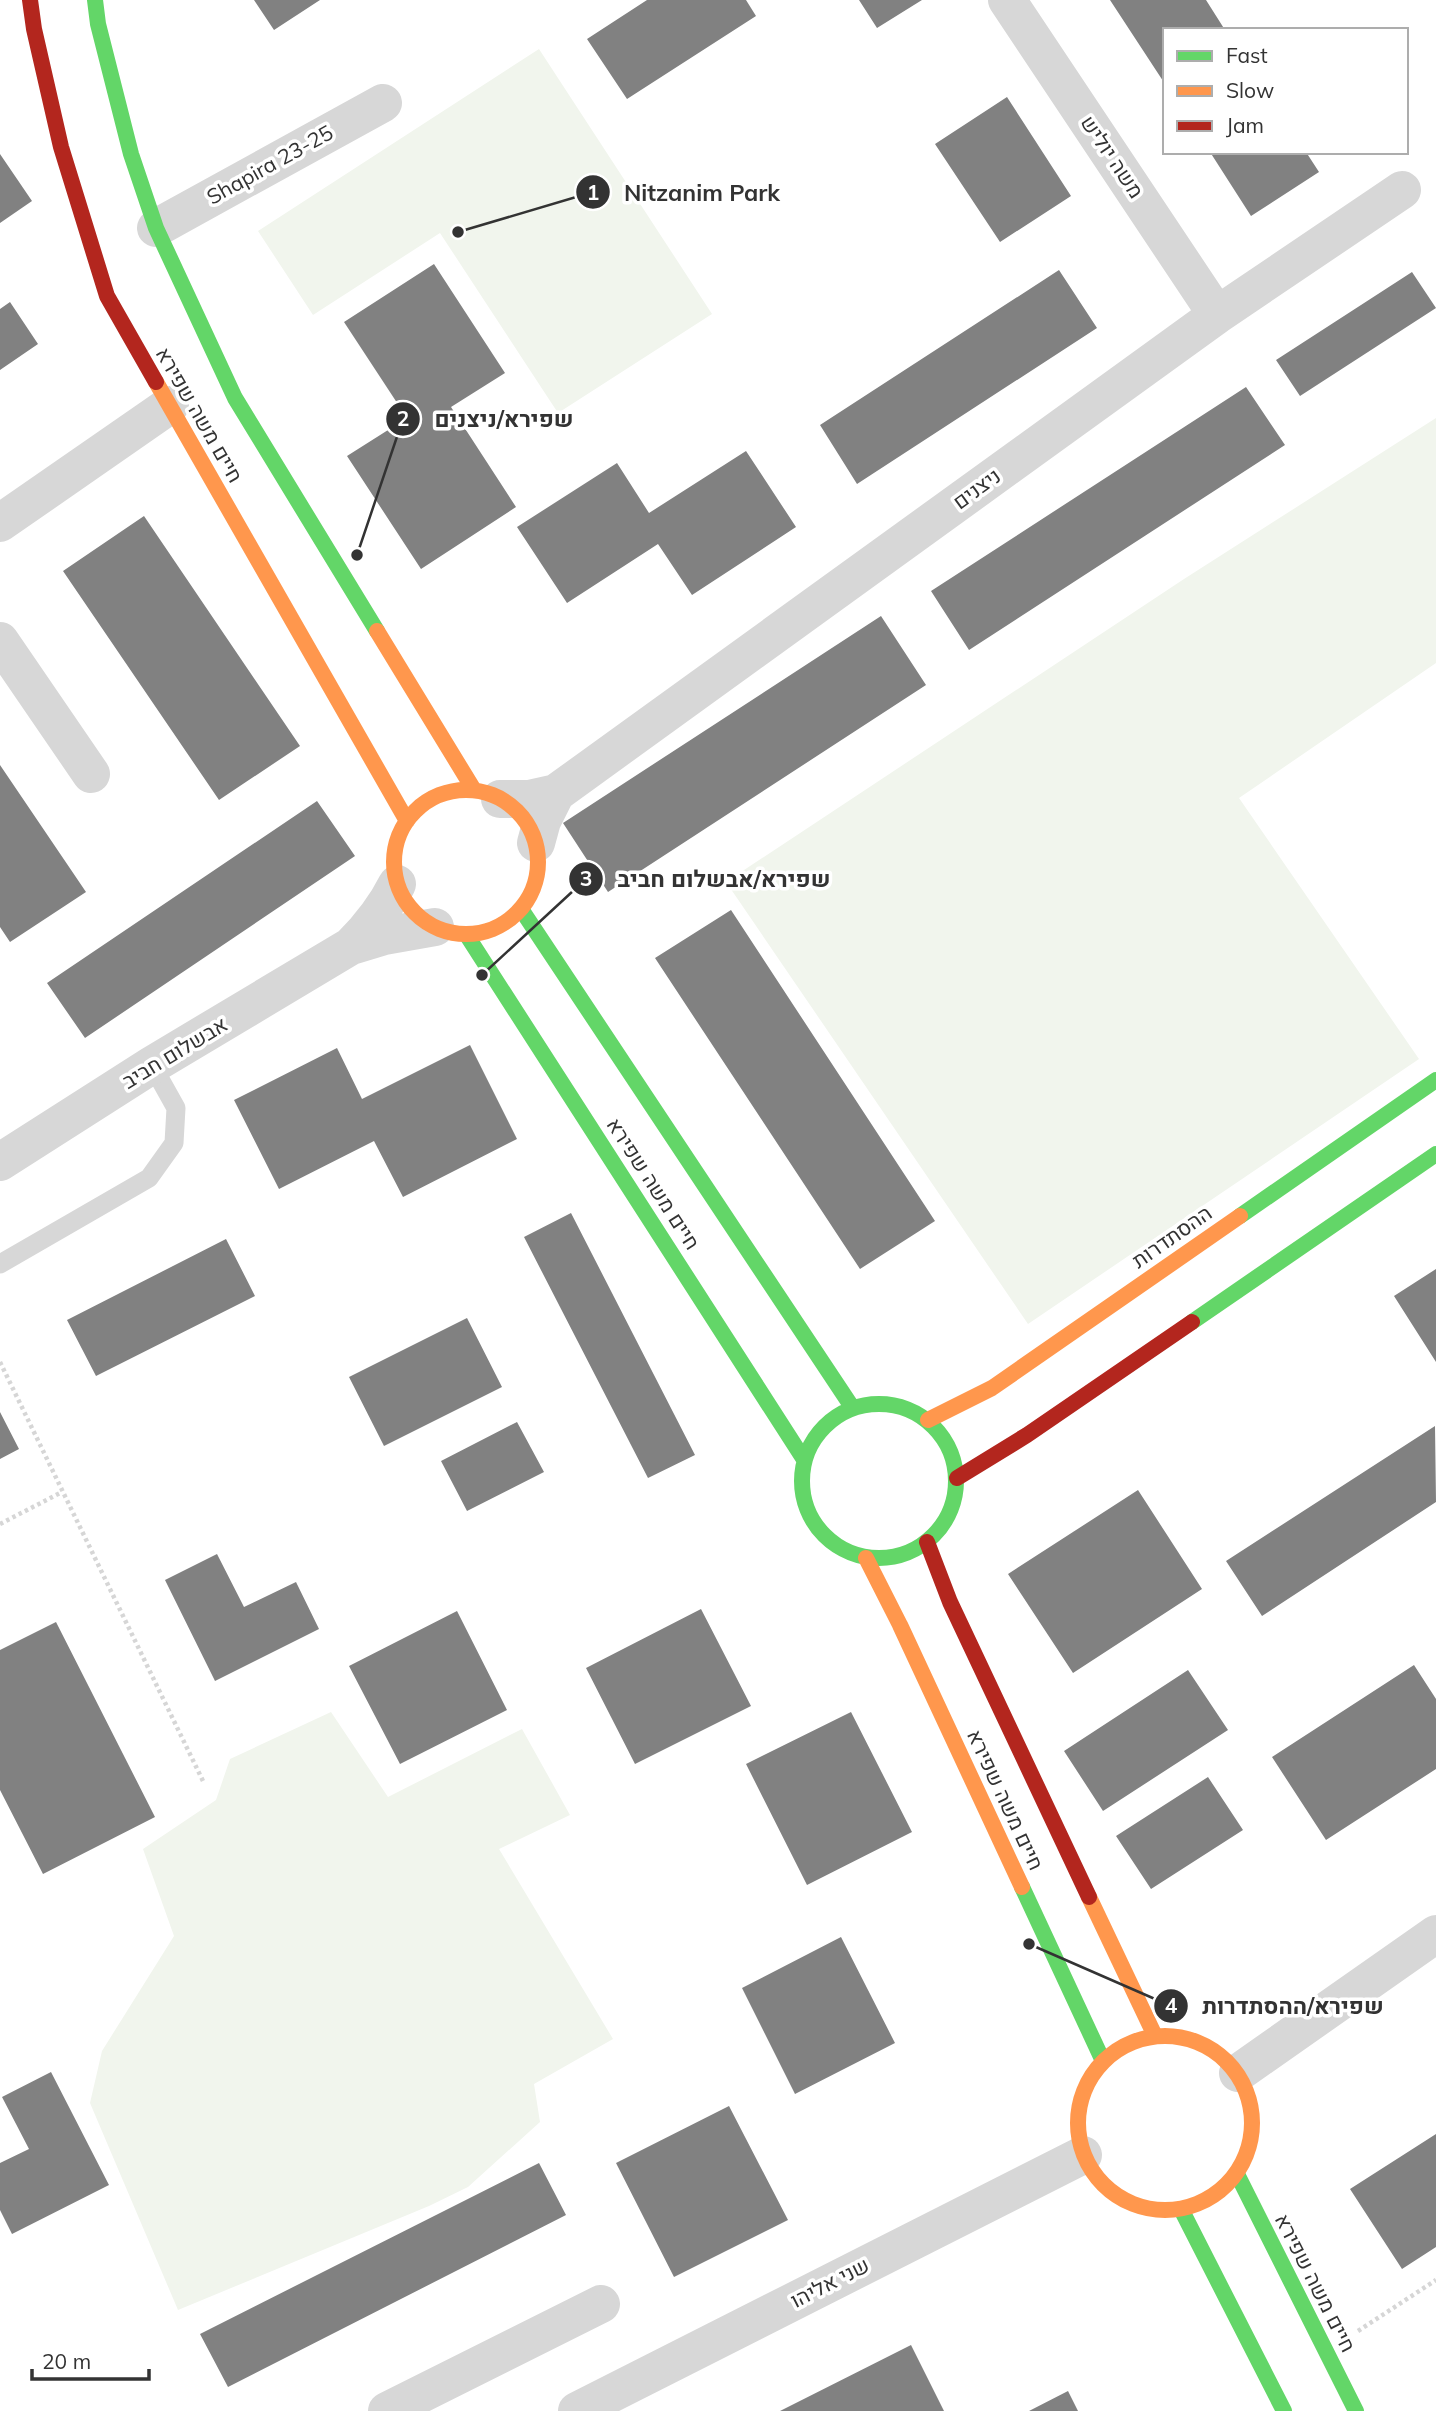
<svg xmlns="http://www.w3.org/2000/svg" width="1436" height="2411" viewBox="0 0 1436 2411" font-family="Mulish,Heebo,sans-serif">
<rect width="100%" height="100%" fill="#fff"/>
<!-- green -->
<path fill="#f1f5ed" d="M539,49L712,314L558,413L440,233L313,315L258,231Z
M1436,418V663L1239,798L1419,1059L1028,1324L726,882L1184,579Z
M331,1712L388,1797L522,1729L570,1815L499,1849L613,2039L534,2084L540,2122L468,2187L429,2206L178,2310L90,2103L102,2051L174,1936L143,1849L216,1800L230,1759Z"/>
<!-- building -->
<path fill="#818181" d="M254,0H320L274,30Z
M647,0H746L756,16L627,99L587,39Z
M859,0H922L877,28Z
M1110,0H1206L1225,30H1165V84Z
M1007,97L1071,196L1000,242L935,144Z
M1210,152H1306L1319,172L1251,216Z
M0,154L32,201L0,223Z
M434,264L505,373L451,407L516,507L421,569L347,456L407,418L344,322Z
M1059,270L1097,328L857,484L820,425Z
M1412,272L1436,308L1300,396L1276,360Z
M10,302L38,344L0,370V309Z
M1246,387L1285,445L969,650L931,591Z
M746,451L796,527L692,595L658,544L567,603L517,527L617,463L649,513Z
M144,516L300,746L219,800L63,571Z
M881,616L926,685L608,892L563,823Z
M0,765L86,892L10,942L0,927Z
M317,801L355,856L85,1038L47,983Z
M731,910L935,1221L860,1269L655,958Z
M470,1045L517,1139L403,1197L374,1141L279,1189L234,1100L337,1048L362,1099Z
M571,1213L695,1455L648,1478L524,1237Z
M226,1239L255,1296L96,1376L67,1320Z
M1436,1269V1362L1394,1296Z
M467,1318L502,1387L384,1446L349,1377Z
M0,1412L19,1449L0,1459Z
M517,1422L544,1472L467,1511L441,1461Z
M1435,1426L1436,1502L1262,1616L1226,1561Z
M1138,1490L1202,1589L1073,1673L1008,1574Z
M217,1554L244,1607L296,1582L319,1629L215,1681L165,1580Z
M701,1609L751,1706L635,1764L586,1668Z
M457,1611L507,1710L400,1764L349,1666Z
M56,1622L155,1817L43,1874L0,1790V1650Z
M1414,1665L1436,1699V1769L1326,1840L1272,1757Z
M1188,1670L1228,1730L1103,1811L1064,1751Z
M851,1712L912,1832L807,1885L746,1764Z
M1208,1777L1243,1830L1151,1889L1116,1836Z
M841,1937L895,2043L795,2094L742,1988Z
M51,2072L109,2185L12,2234L0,2210V2163L29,2149L2,2097Z
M729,2106L788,2220L674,2277L616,2163Z
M1436,2134V2247L1402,2269L1350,2189Z
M539,2163L566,2215L228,2387L200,2334Z
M911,2345L944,2411H780Z
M1068,2391L1078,2411H1029Z"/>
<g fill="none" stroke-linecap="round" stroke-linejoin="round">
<!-- path -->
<path stroke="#d6d6d6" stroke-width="4.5" stroke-dasharray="3.5 3.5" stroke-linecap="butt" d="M0,1362L203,1781
M0,1524L62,1492
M1358,2331L1436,2280"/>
<!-- lane -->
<path stroke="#d7d7d7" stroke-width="19" d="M0,1264L149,1178L174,1143L176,1108L152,1065"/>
<!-- street -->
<path stroke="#d7d7d7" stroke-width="38" d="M1007,0L1217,315
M156,228L383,103
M0,523L170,405
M0,641L91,774
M500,799H529L556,793L1217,315L1402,190
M536,843L542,821L556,793
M351,946L384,936L435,927
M0,1162L152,1065L351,946C370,927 385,908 397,884
M1238,2073L1436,1934
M387,2411L601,2304
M577,2411L1083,2155"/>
<!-- fast -->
<path stroke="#63d668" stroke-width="16" d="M95,0L98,24L131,154L156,228L235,398L377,631
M521,909L852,1407
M466,934L803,1458
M1240,1216L1436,1080
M1192,1322L1436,1154
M802 1481a77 77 0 1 1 154 0a77 77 0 1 1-154 0Z
M1022,1887L1103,2061
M1237,2174L1356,2411
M1181,2209L1284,2411"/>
<!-- slow -->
<path stroke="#ff974d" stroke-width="16" d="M156,382L407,821
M377,631L474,790
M394 862a72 72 0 1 1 144 0a72 72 0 1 1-144 0Z
M928,1420L992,1388L1240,1216
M866,1558L900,1625L1022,1887
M1089,1897L1155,2036
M1078 2123a87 87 0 1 1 174 0a87 87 0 1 1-174 0Z"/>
<!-- jam -->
<path stroke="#b3261e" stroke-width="16" d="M30,0L34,29L61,147L107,296L156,382
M957,1478L1027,1435L1192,1322
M927,1542L950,1602L1089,1897"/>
</g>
<g text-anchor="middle" stroke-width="7" stroke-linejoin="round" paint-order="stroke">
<!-- street labels -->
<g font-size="21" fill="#333" stroke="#fff">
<text transform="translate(1112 157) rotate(56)" y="7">משה יוליש</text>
<text transform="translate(270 165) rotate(-29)" y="7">Shapira 23-25</text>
<text transform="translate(199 415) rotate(60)" y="7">חיים משה שפירא</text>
<text transform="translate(977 489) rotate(-36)" y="7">ניצנים</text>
<text transform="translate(175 1053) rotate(-31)" y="7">אבשלום חביב</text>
<text transform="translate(653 1184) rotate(57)" y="7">חיים משה שפירא</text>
<text transform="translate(1172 1237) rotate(-35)" y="7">ההסתדרות</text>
<text transform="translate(1005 1800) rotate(65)" y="7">חיים משה שפירא</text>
<text transform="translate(830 2283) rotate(-27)" y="7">שני אליהו</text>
<text transform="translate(1315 2283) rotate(63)" y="7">חיים משה שפירא</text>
</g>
</g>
<!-- callouts -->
<path fill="none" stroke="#333" stroke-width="2.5" d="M458 232L593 192M357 555L403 419M482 975L586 879M1029 1944L1171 2006"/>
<g fill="#333" stroke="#fff" stroke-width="2.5">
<circle cx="458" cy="232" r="7"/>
<circle cx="357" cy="555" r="7"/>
<circle cx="482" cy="975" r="7"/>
<circle cx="1029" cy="1944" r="7"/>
<circle cx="593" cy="192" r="18"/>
<circle cx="403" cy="419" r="18"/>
<circle cx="586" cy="879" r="18"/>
<circle cx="1171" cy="2006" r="18"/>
</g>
<g font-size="21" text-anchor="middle" font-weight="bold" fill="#fff">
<text x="593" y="200">1</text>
<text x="403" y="426">2</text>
<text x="586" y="886">3</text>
<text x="1171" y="2013">4</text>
</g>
<g font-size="23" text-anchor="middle" font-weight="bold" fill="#333" stroke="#fff" stroke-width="7" stroke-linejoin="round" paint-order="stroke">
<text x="702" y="201">Nitzanim Park</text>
<text x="504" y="427">שפירא/ניצנים</text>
<text x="724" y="887">שפירא/אבשלום חביב</text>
<text x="1293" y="2014">שפירא/ההסתדרות</text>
</g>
<!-- legend -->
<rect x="1163" y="28" width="245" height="126" fill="#ffffff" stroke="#adadad" stroke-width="2"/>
<rect x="1177" y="51" width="35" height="10" fill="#63d668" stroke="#adadad" stroke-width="2"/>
<text x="1226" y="63" font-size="21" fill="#333333">Fast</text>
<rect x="1177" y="86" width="35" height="10" fill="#ff974d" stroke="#adadad" stroke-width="2"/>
<text x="1226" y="98" font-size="21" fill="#333333">Slow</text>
<rect x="1177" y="121" width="35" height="10" fill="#b3261e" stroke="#adadad" stroke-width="2"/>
<text x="1226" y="133" font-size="21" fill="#333333">Jam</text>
<!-- scale -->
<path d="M32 2369v10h117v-10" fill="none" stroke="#333333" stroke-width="3.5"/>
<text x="42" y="2369" font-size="21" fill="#333333" stroke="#ffffff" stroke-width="5" paint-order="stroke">20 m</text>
</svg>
